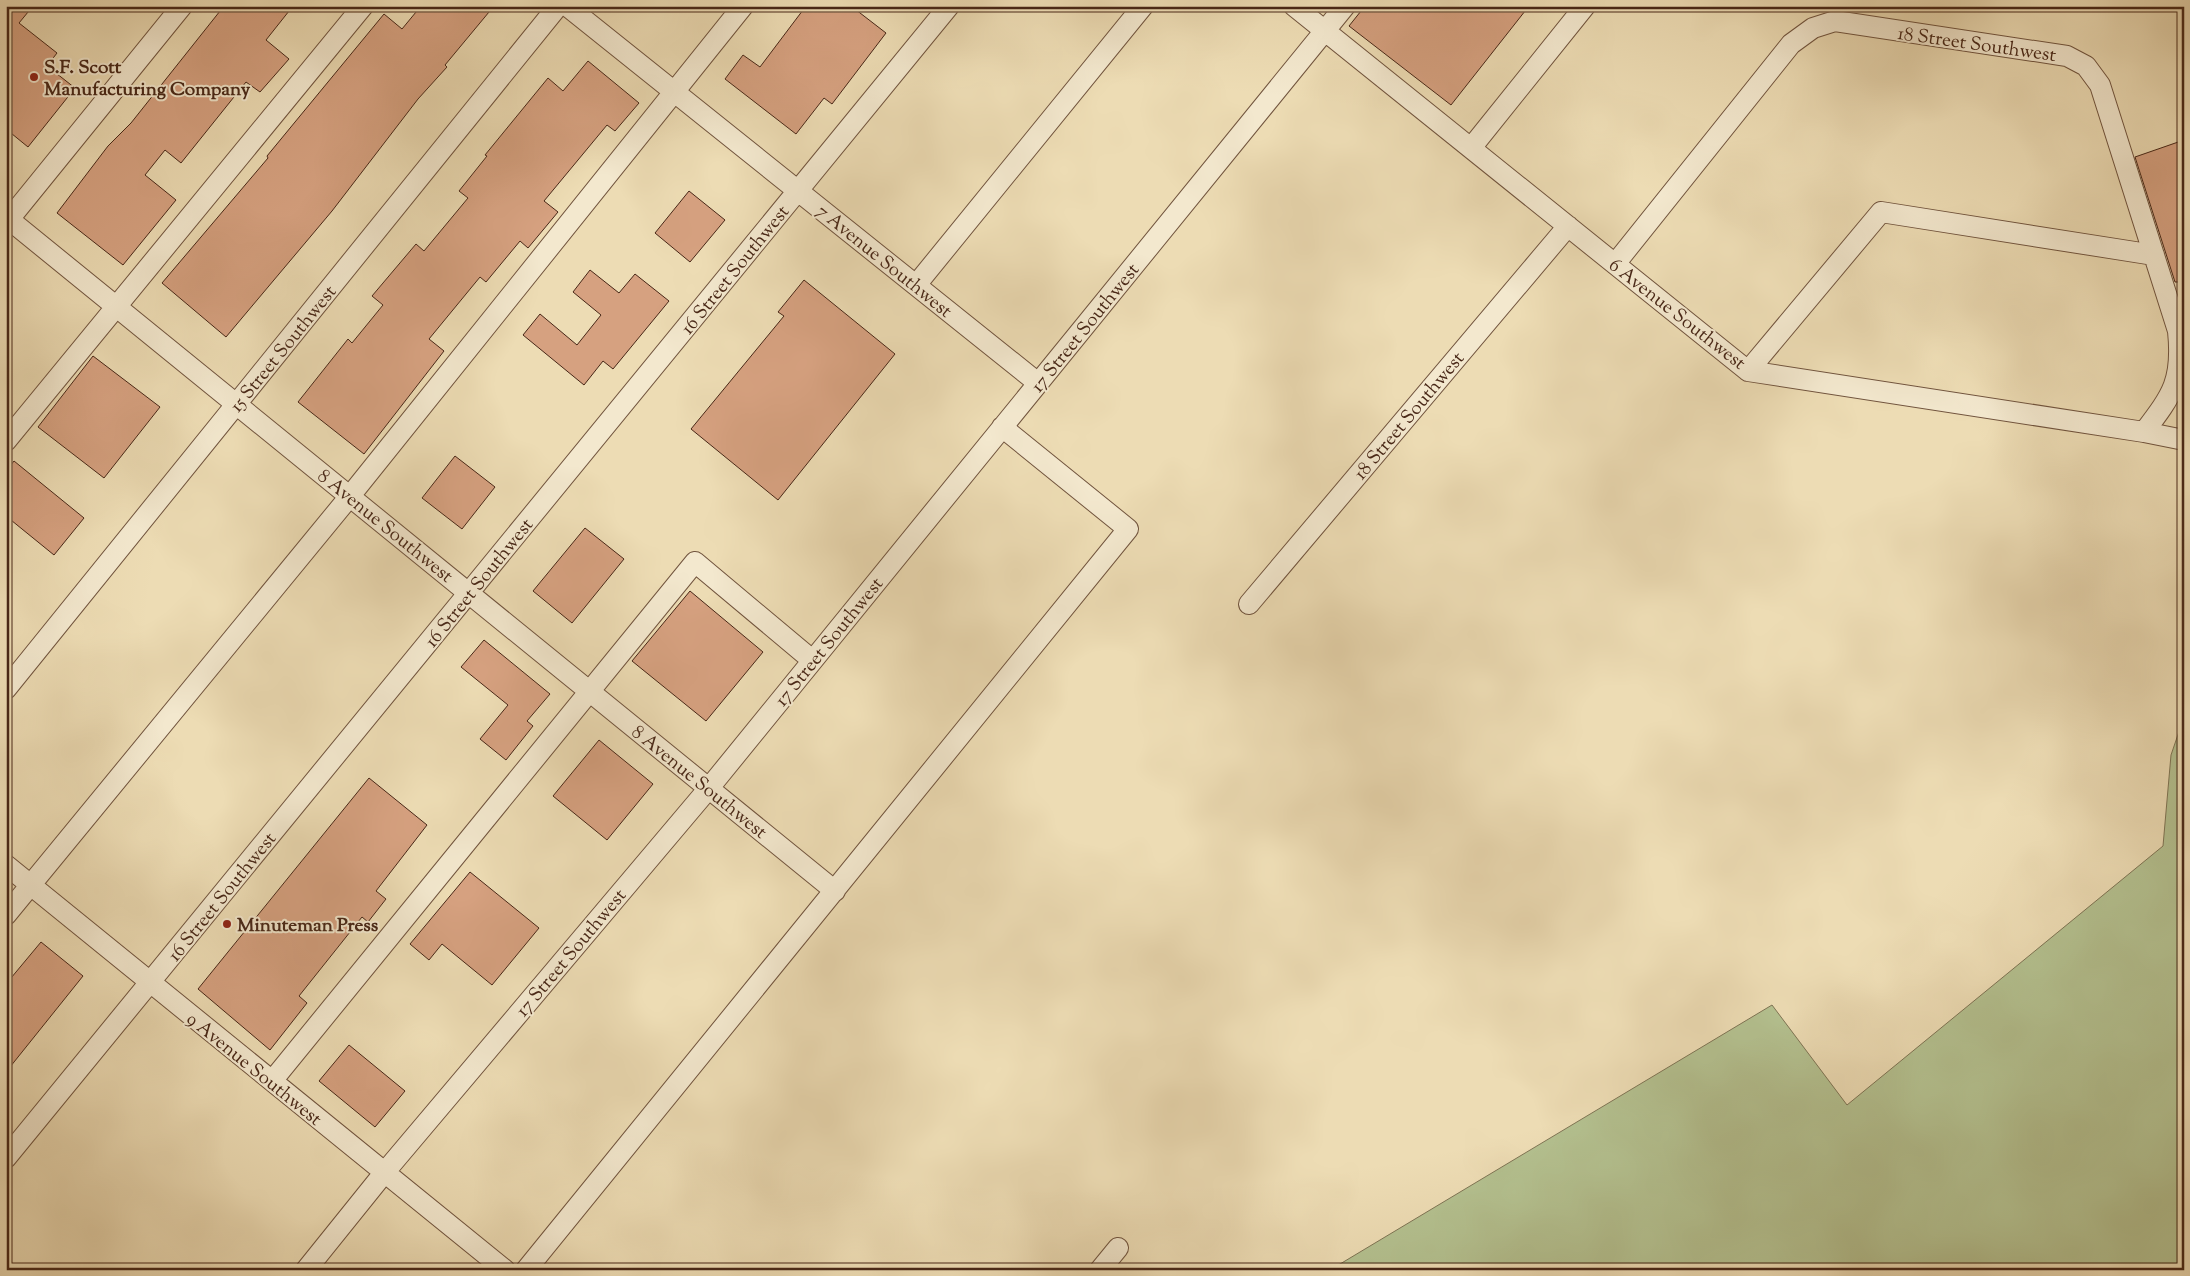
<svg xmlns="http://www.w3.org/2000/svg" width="2190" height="1276" viewBox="0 0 2190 1276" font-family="'Sorts Mill Goudy',serif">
<rect width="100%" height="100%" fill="#eddcb4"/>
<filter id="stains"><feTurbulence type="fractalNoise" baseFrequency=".004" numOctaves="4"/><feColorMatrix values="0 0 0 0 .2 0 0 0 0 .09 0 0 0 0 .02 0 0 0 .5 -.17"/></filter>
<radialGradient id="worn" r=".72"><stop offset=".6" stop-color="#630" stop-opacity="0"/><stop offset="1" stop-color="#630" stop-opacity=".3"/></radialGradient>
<!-- green -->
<path fill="#b4c190" stroke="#7e7454" d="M2184,717V1270H1330L1772,1005L1847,1105L2163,846L2171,755Z"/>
<!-- building -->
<path fill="#d6a180" stroke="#482717" d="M6,6H33L19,23L57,53L47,66L75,88L28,147L6,129Z
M224,6H293L266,40L289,59L260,92L246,82L181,163L165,150L145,175L176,200L123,265L57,213L108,146L131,123Z
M421,6H494L445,65L447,67L418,99L332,211L226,337L162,283L268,158L267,156L384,14L402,29Z
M806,6H851L886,33L832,104L824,98L796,134L725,79L743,55L760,67Z
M1365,6H1529L1451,105L1349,26Z
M588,61L639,103L615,131L607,125L544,201L558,212L528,248L520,241L486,282L480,277L429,339L444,351L364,454L298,402L348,339L352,343L383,305L372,296L416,244L424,251L468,198L459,191L487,156L485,155L548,78L563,91Z
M2184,140V282H2175L2135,157Z
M689,191L725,220L690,262L655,233Z
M590,270L619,293L635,274L669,301L613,369L603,361L584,385L523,335L540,314L577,345L601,315L573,292Z
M804,280L895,354L778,500L691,429L784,316L778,312Z
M93,356L160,407L104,478L38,427Z
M455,456L495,487L462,529L422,498Z
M14,461L84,518L54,555L6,516V471Z
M585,528L624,559L572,623L533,591Z
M690,591L763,652L706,721L632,661Z
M484,640L550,694L527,721L533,726L506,760L480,739L508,705L461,667Z
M599,740L653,784L607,840L553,796Z
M369,778L427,825L376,891L386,899L368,922L362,917L299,996L307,1003L270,1050L198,989Z
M470,872L539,928L492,985L442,944L429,960L410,944Z
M41,942L83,976L6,1072V984Z
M349,1045L405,1091L375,1127L319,1081Z"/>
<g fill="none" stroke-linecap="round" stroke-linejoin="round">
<!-- minor casing -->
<g stroke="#71543e" stroke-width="22">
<path id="minor" d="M567,6L1038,383
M1294,6L1748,371L2144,432L2184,440
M1471,148L1585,6
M6,217L835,891
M6,223L182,6
M1615,264L1791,44L1813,28L1835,21L2067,56L2086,66L2100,85L2178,331C2183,380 2173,394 2144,432
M916,285L1143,6
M1748,371L1881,212L2154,255
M6,441L363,6
M1249,604L1568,226
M6,689L558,6
M6,865L505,1270
M6,915L350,496L743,6
M272,1081L695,562L812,660
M6,1158L949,6
M306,1270L384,1173L709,788L1345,6
M526,1270L1128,529L1002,427
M1100,1270L1118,1248"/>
</g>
<!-- minor -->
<use href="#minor" stroke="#f3e8ce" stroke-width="20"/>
</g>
<!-- markers -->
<g fill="#8f2418" stroke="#f3e8ce" stroke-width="2">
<circle cx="34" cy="77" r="5"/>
<circle cx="227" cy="924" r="5"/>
</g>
<g text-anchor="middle" stroke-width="4" stroke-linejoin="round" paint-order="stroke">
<!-- street labels -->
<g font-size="19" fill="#482717" stroke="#f3e8ce">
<text transform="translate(1977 43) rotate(8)" y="7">18 Street Southwest</text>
<text transform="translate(885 260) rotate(39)" y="7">7 Avenue Southwest</text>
<text transform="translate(734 269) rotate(-51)" y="7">16 Street Southwest</text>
<text transform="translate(1678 313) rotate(38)" y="7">6 Avenue Southwest</text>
<text transform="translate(1084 327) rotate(-51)" y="7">17 Street Southwest</text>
<text transform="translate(282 348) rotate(-51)" y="7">15 Street Southwest</text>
<text transform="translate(1408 415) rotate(-50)" y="7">18 Street Southwest</text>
<text transform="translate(386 525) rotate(39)" y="7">8 Avenue Southwest</text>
<text transform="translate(478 582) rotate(-51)" y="7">16 Street Southwest</text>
<text transform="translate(828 641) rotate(-51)" y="7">17 Street Southwest</text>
<text transform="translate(700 781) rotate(39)" y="7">8 Avenue Southwest</text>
<text transform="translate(221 896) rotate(-51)" y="7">16 Street Southwest</text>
<text transform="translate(570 952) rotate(-50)" y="7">17 Street Southwest</text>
<text transform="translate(255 1068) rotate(39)" y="7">9 Avenue Southwest</text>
</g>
<!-- poi labels -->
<g font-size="19" font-weight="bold" fill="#482717" stroke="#f3e8ce" text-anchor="start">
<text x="44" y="73">S.F. Scott<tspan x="44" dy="22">Manufacturing Company</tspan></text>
<text x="237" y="931">Minuteman Press</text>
</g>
</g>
<!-- margin -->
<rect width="2190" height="1276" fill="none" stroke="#eddcb4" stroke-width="25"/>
<rect x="8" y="8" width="2175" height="1261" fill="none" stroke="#482717" stroke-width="2.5"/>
<rect x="12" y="12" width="2165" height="1251" fill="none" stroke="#482717"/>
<rect width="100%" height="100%" filter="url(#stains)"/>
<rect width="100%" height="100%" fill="url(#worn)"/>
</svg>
